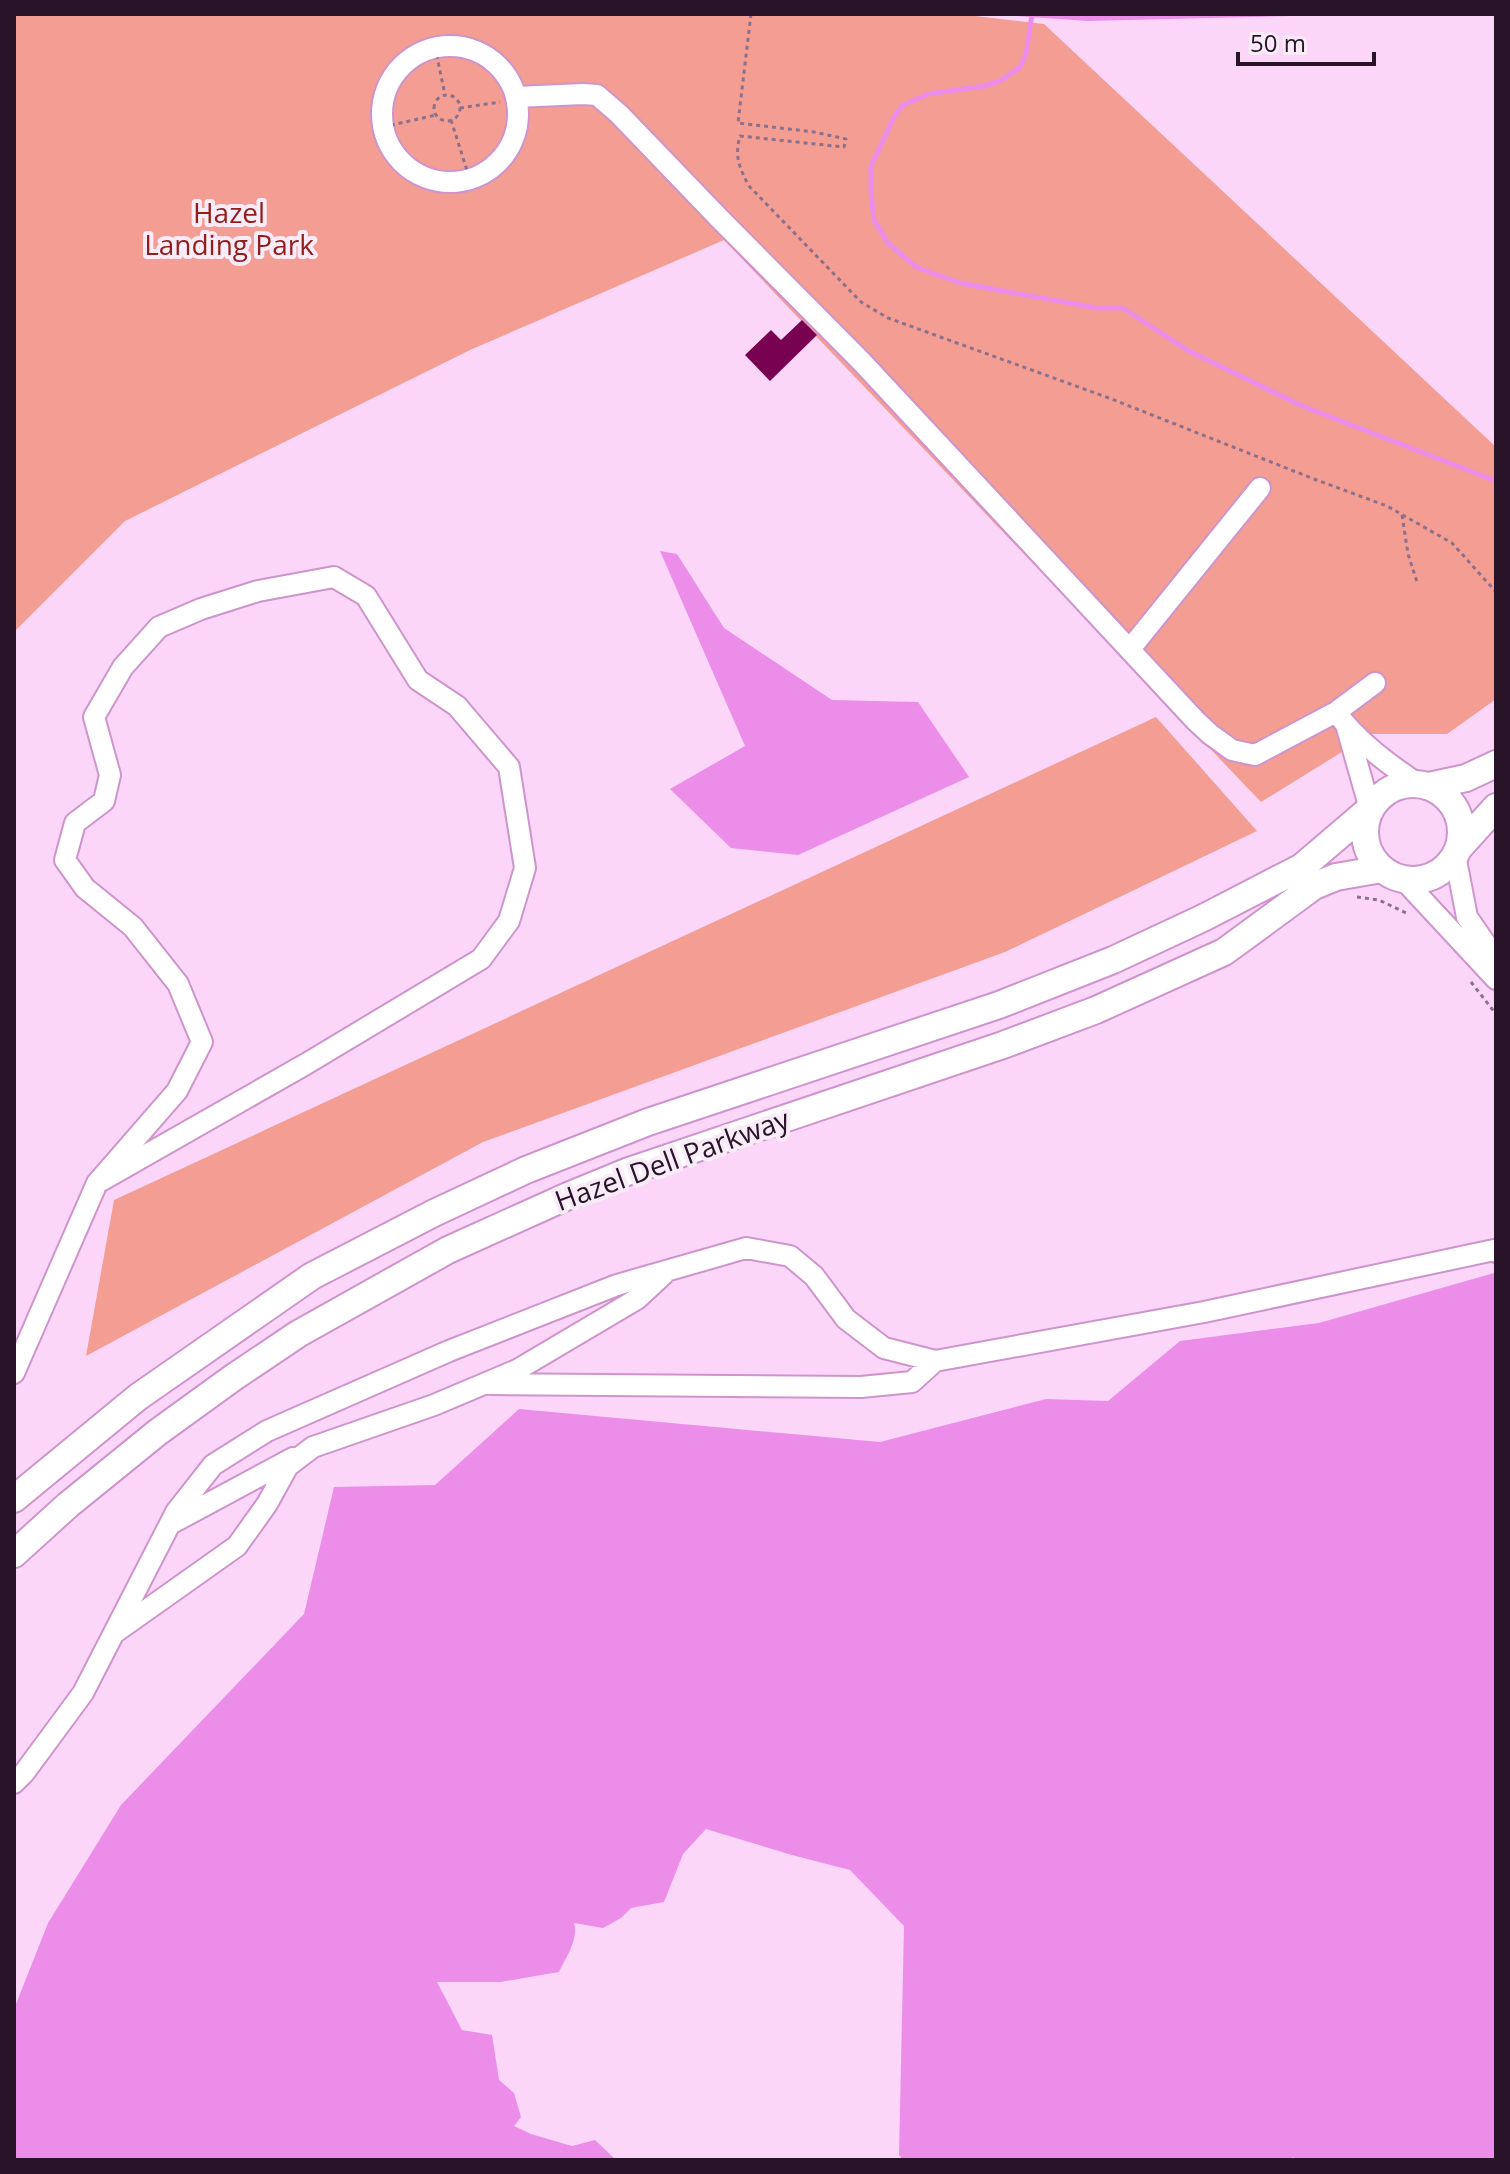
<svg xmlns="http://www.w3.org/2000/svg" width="1510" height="2174" viewBox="0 0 1510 2174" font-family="'Open Sans',sans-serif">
<rect width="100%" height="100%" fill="#fbd6f9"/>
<!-- green -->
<path fill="#f49d92" d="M14,14H958L1044,24L1496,447V699L1447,734H1371L1261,802L724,240L470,350L125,521L14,632Z
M1156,717L1257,831L1005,952L483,1142L86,1356L114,1200Z"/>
<!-- water -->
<path fill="#ec8ee9" d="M990,14H1373L1087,21Z
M660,551L677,554L724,628L832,700L918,702L969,777L798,855L731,848L670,789L745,746Z
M1494,1273L1496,1275V2160H1296L1293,2157L1291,2160H903L899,2155L904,1926L850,1870L792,1855L706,1829L683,1854L664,1902L631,1908L621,1918L603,1928L574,1923C579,1939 566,1957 559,1972L500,1982H437L462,2030L492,2035L499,2080L514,2093L521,2117L514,2126L531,2134L572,2146L595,2140L616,2160H14V2009L48,1923L121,1805L304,1614L334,1487L435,1485L519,1409L880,1442L1046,1399L1108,1401L1180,1341L1319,1323Z"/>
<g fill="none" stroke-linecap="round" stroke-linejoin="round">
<!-- stream -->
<path stroke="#ec8ee9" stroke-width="5" d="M1032,14L1026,54L1020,67L1000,81L984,86L928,94L903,105L894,117L871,166V192L874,220L888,243L916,267L960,283L1097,308H1123L1187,350L1300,405L1496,481"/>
</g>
<!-- building -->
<path fill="#790152" d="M802,320L817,335L770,381L745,355L771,330L781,340Z"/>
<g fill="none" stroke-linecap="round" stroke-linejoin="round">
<!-- minor casing -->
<g stroke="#cf94cc" stroke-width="24">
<path id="minor" d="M382 114a68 68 0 1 1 136 0a68 68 0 1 1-136 0Z
M516,97L583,94L597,95L619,114L720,219L861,361L1196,721L1210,734L1232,750L1255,755L1336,712L1375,683
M1130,649L1260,488
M1336,712C1357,741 1388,764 1418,784
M1347,728L1370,809
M1455,855L1467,917L1496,959
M1403,879L1496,979
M14,1373L97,1183L177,1091L202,1042L178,984L133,927L85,888L65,860L75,823L104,801L110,775L94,717L123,667L159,627L201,609L258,591L334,577L366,596L418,680L457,706L509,767L525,868L509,921L481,959L306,1064L97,1183
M492,1384L861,1387L912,1382L935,1361
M174,1522L293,1458
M117,1631L237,1546L267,1504L288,1466L313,1447L434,1405L517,1370L637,1299L664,1274
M14,1783L24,1773L83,1693L176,1512L213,1465L267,1431L449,1351L617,1285L746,1248L790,1256L814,1276L846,1319L884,1348L935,1361L1204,1312L1494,1250L1496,1252"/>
</g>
<!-- major casing -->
<g stroke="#cf94cc" stroke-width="30">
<path id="major" d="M1365 832a48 48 0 1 1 96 0a48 48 0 1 1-96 0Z
M1429,786L1466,778L1496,764
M1458,849L1496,807
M14,1499L138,1397L312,1276L434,1213L526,1170L648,1122L999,1005L1113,960L1203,918L1302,867L1370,809
M14,1554L68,1505L158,1432L234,1377L298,1334L448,1250L568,1196L629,1171L1003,1045L1096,1010L1224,952L1314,886L1336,877L1382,869"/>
</g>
<!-- path -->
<path stroke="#8d708c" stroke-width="3" stroke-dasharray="4 4" stroke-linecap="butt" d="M751,14L738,123L814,132L846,139L844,147L740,136C734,157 740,169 749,186L861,302L888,318L1109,398L1314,479L1387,506L1452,543L1496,592
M435,47L445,95
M434 108a13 13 0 1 1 26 0a13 13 0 1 1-26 0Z
M460,108L500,102
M451,120L470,180
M383,127L436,115
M1402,515L1408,554L1418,585
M1357,897L1379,900L1406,913
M1471,982L1496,1014"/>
<!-- minor -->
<use href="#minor" stroke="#fff" stroke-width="20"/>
<!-- major -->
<use href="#major" stroke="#fff" stroke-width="26"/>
</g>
<g text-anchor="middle" stroke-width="8" stroke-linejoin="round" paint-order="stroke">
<!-- park labels -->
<g font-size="28" fill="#921e1a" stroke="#f9ecf8">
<text x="229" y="223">Hazel<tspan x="229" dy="32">Landing Park</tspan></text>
</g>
<!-- street labels -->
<g font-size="28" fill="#291329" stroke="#f9ecf8">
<text transform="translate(672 1160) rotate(-20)" y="10">Hazel Dell Parkway</text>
</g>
</g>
<!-- border -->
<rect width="1510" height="2174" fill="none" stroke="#291329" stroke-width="32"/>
<!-- scale -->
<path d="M1238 52v12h136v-12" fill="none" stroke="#291329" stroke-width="4"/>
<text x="1250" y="52" font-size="24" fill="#291329" stroke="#f9ecf8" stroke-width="6" paint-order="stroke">50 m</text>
</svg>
